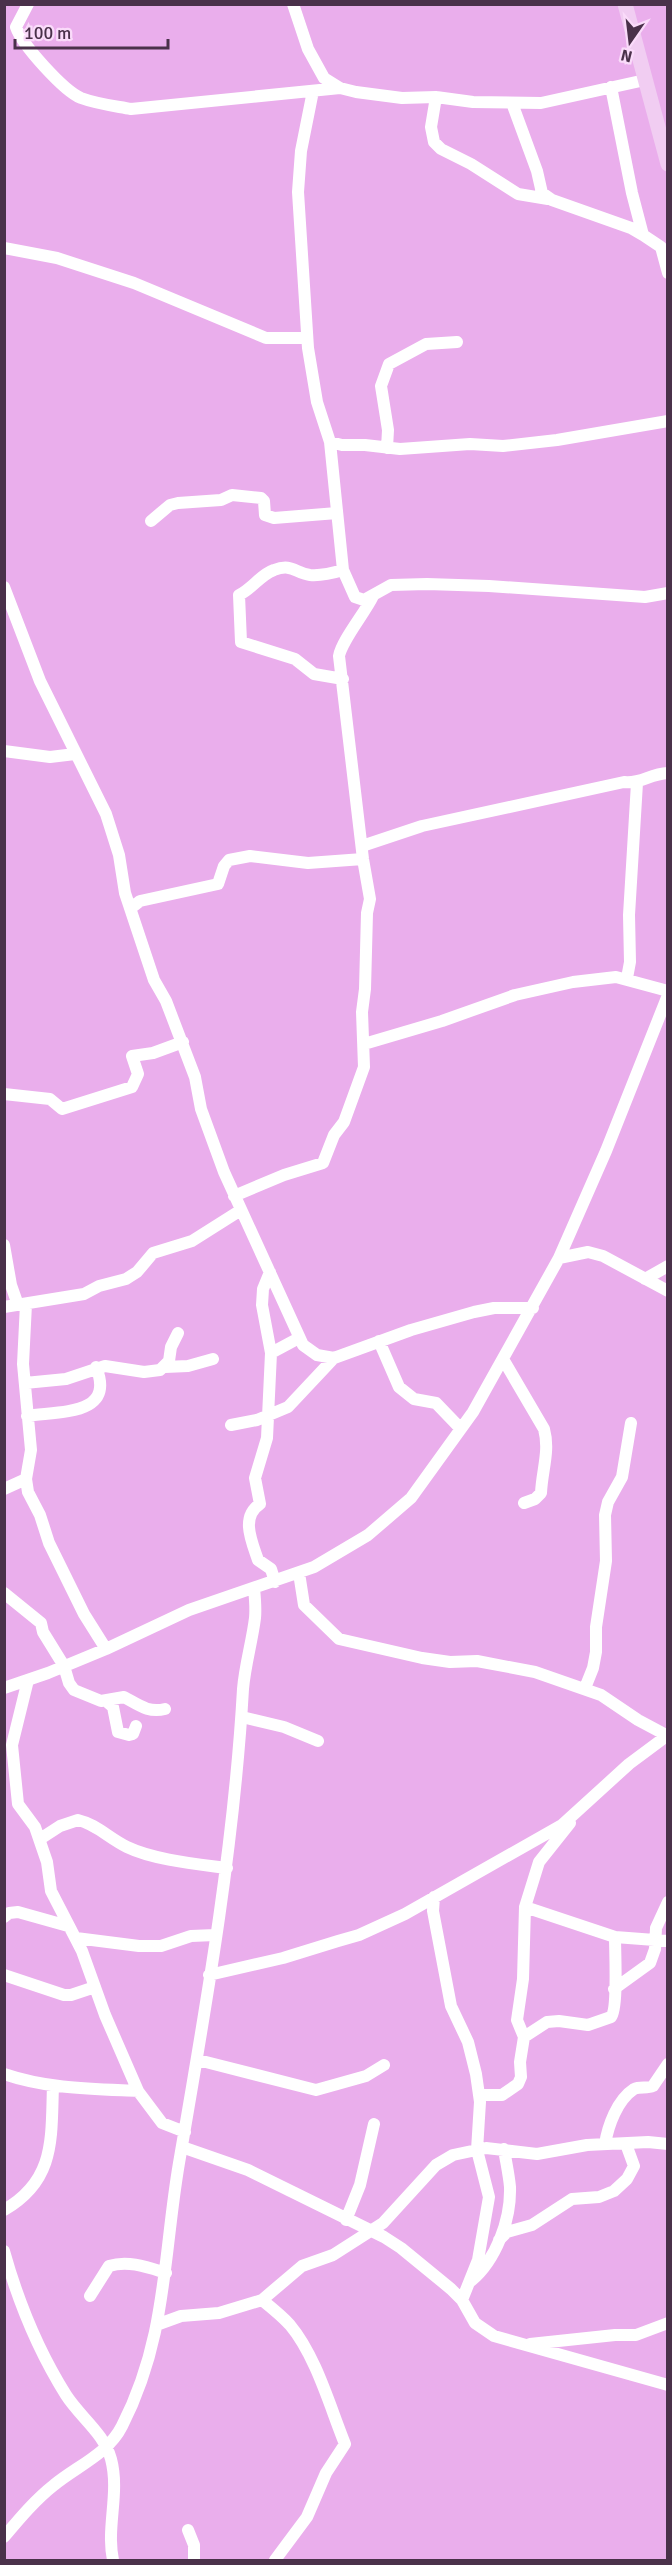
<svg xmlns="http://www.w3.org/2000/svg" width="672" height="2565" viewBox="0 0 672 2565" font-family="Signika,sans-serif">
<rect width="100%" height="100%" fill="#eaaeec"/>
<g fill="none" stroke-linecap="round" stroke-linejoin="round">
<!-- minor -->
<path stroke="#fff" stroke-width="12" d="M28,4L16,27C22,45 64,91 81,98C97,104 115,106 131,109L340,88
M293,4L308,49L324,78L340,88L356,92L402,98L436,97L473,102L541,103L645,80
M611,87L632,193L643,235L661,247L668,273
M313,91L301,151L298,192L308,348L317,402L330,442L343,570L355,597L364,600L391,585L427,584L489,586L645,597L668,593
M436,97L431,127L434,142L441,149L471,164L518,194L548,199
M512,103L537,171L542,193L552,200L631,228L643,235
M4,248L57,258L134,283L266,338H307
M330,442L342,445H365L400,449L470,444L503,446L557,440L668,421
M387,448L388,430L381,386L389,364L426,344L457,342
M151,521L170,505L178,503L221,500L232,495L261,498L264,501L265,515L274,518L337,513
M4,587L40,681L106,814L119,855L125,893L154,980L166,1001L195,1077L201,1109L224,1172L303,1345L317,1355L334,1358L411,1330L474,1312L494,1308H533
M343,679L314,674L295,659L241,642L239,595C253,588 260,575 274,570C292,563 295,573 310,575C321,576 333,573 343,570
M4,751L50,757L75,754
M362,846L422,826L624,782C641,784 649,774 668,773
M131,908L140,901L218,884L224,866L229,860L250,856L308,863L363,859
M627,978L630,962L629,915L637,783
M364,1044L442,1021L515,995L573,982L616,977L668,991
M4,1094L50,1099L62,1109L132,1087L138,1074L132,1056L153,1053L183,1042
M234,1196L284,1175L323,1163L334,1135L344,1122L364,1067L362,1012L365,989L367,913L370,899L363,859L339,656C342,640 365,613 373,596
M4,1245L11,1285L18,1305
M559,1258L588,1252L603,1256L668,1291
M270,1272L263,1289L262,1305L271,1353L267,1438L255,1478L260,1504C240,1517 252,1542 258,1560L271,1569L275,1582
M645,1279L668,1266
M26,1304L23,1364L31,1450L26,1479L28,1492L40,1515L49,1543L84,1614L106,1649
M4,1307L84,1294L99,1286L126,1279L137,1272L153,1253L192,1241L241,1210
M379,1341L399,1387L414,1399L436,1403L461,1429
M271,1353L299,1338
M503,1359L544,1429C550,1451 542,1470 541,1493L535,1499L524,1503
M165,1367L188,1366L213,1359
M25,1383L66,1379L105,1366L144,1372L160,1370L169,1361L171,1347L178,1333
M27,1416C59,1411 116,1416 96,1367
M231,1425L257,1420L288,1407L334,1358
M4,1489L26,1479
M299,1573L304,1605L339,1639L422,1658L450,1662L477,1661L535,1672L601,1695L638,1720L668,1736
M4,1593L41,1623L43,1632L64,1666L69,1683L74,1690L101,1701L124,1697C139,1705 148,1713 165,1709
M28,1680L12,1745L18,1804L35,1827L47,1862L51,1891L82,1951L105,2015L138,2091L162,2123L185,2132
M4,1688L48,1673L106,1649L189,1610L314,1567L368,1535L411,1498L473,1412L559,1258L606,1151L668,995
M585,1688L593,1668L596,1652V1627L606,1561L605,1515L608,1502L622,1477L631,1423
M106,1701L113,1707L118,1732L129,1735L133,1734L136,1726
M242,1717L284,1727L318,1741
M40,1839L60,1826L78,1820C96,1824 110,1839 127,1847C154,1860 197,1864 227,1868
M434,1897L433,1911L451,2006L468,2042L476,2074L480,2102L477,2150L489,2197L478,2260L462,2300
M525,1907L615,1937L668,1941
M4,1917L9,1913L18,1912L68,1926
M76,1938L139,1946H161L191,1936L215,1935
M4,1975L64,1995H71L95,1987
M209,1975L283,1958L338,1941L359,1935L405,1914L562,1825L629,1764L668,1735
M614,1989L650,1963L655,1949L656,1928L668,1902
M524,2037L547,2022L559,2021L588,2025L611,2017C618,2009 615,1953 615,1937
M198,2060L316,2090L366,2076L384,2065
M4,2074C48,2089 93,2089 138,2091
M480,2095H502L518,2084L521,2077L520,2062L524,2037L517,2020L523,1979L525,1907L539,1862L570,1823
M605,2144C608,2126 617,2100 634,2089C640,2086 647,2089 653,2086L668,2064
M182,2147L248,2170L384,2237L401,2248L451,2289L462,2300L475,2323L494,2336L668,2385
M4,2210C56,2180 51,2138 53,2086
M346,2220L360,2185L374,2124
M499,2240L507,2232L532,2225L572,2199L599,2197L614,2191L627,2179L634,2166L626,2144
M4,2251C18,2301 39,2352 66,2395C80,2417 104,2433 111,2459C120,2493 106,2527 113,2560
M471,2281C496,2260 511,2220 510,2187C509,2175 506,2162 504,2149
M90,2296L109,2266C128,2260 147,2267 166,2273
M262,2300C272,2308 282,2316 290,2325C316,2356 330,2407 345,2444L326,2473L307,2517L275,2560
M159,2324L181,2316L219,2313L262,2300L302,2266L333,2255L383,2223L436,2165L453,2155L486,2148L537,2154L587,2145L648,2142L668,2144
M530,2344L615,2335H636L668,2323
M188,2530L194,2545V2560
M4,2537C20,2518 35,2500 54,2485C77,2466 108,2454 122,2426C167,2338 163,2257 179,2163C206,2006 234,1848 243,1689C245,1665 252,1642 255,1618C256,1608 255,1598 254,1588"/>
<!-- major -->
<path stroke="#f1cdf2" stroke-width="15" d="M625,4L668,164"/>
</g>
<!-- border -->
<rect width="672" height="2565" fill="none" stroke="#4a314a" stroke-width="12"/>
<!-- north arrow -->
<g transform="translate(630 42) rotate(194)" stroke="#fadbfa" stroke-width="4.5" paint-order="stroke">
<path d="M0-4.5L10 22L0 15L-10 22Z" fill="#4a314a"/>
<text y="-9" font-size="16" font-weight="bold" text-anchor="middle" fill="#4a314a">N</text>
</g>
<!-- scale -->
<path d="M15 39v9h153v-9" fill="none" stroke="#4a314a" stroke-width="3"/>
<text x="24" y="39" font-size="18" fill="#4a314a" stroke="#fadbfa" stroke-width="4.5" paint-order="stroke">100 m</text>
</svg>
